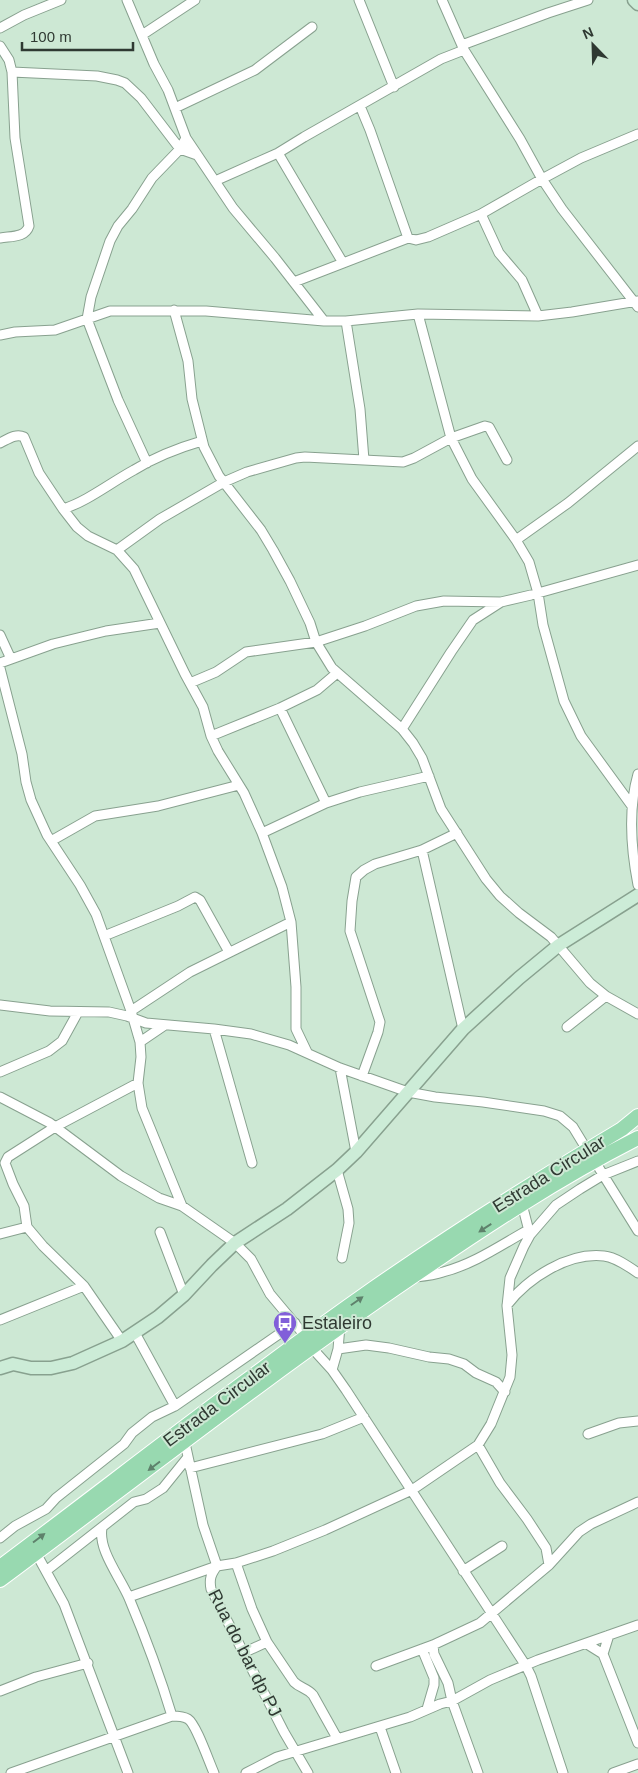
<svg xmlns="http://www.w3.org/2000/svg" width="638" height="1773" viewBox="0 0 638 1773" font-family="Helvetica,sans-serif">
<rect width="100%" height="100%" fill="#cde8d4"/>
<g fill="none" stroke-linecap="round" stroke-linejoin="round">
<!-- street casing -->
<g stroke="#88a18f" stroke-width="11">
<path id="street" d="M127,0L154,64L168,90L186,138L233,208L275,258L324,321
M359,0L394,87
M442,0L464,50L520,139L542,179L562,209L638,307
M0,28L24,15L61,0
M142,35L195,0
M462,45L548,13L588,0
M0,46L9,60L12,72L15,138L29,226C25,238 11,236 0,238
M12,72L97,76L117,80L125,83L141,98L180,149L197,155
M360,106L370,130L408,238L416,240L428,237L481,214L542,179L581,158L638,134
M175,108L255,70L312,27
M278,153L343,263
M215,181L278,153L304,137L441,59L464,50
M481,214L499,253L522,280L538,316
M294,282L408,238
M174,310L188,361L192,399L204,447L219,476L261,530L273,550L290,581L310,623L316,642L332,668L402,729L413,743L422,758L441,809L486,879L500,896L519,913L551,937L590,983L606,996L638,1014
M418,314L451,438L472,479L516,540L529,562L538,593L543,625L564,701L581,736L632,806
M346,321L360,409L364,460
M0,335L15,332L55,330L110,311H206L324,321H346L418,314L538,316L572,312L638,301
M0,443C8,439 16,433 24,437L39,473L63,509L77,527L88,536L117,550L134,569L185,674L203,707L211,736L218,751L244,793L262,833L282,887L291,922L296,987V1029L307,1052
M147,463L118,400L87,319L91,297L110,241L118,226L132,209L152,178L180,149L186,138
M63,509C88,501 110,483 134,470C155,457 178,448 202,441
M516,540L568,503L638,446
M117,550L160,519L224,482L247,472L296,458L305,457L403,462L414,458L451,438L485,426L489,427L507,460
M0,635L11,659
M0,663L53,644L106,631L160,623
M0,668L22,754L26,782L31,800L47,835L80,885L96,914L131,1011L140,1042L141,1057L138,1083L142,1108L182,1206
M190,683L216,672L246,652L316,642L365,626L416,606L444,601L501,602L531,595L638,565
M280,708L326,803
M402,729L451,652L473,620L501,602
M211,736L280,708L317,690L337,673
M638,774C628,809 631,849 638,885
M262,833L326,803L360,792L429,776
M51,841L95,816L158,806L239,785
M422,850L463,1029
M104,936L178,906L195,897L200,900L229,952
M0,1005L50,1011L109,1012L127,1016L146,1023L214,1029L251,1034L289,1045L340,1068L408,1092L435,1097L483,1102L544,1111L560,1116L573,1127L587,1150
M131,1011L190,972L291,922
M567,1027L606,996
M214,1029L252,1163
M140,1042L165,1025
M340,1068L356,1152
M0,1072L49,1051L62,1041L78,1012
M362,1076L378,1032L380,1022L350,931L352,901L356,877L364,870L375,864L422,850L457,833
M0,1097L50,1123L121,1176L159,1198L182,1206L235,1243L251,1259L270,1294L306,1337
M594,1160L638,1231
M337,1170L348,1209L349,1223L342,1258
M522,1204L530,1235
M160,1232L184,1295
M0,1234L27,1227
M416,1277C425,1276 434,1275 443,1272C474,1264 501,1245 528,1230
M507,1305C528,1278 568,1252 604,1256C615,1257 628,1266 638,1273
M0,1320L84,1286
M135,1333L175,1406
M122,1341L84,1286L43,1246L27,1227L24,1206L13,1184L5,1163L8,1157L55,1127L138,1083
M312,1348L332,1370L346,1390L526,1666L531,1676L563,1773
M338,1349L366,1345L389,1348L429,1357L449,1359L464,1364L476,1373L496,1382L505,1392
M332,1370L338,1349L340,1326
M588,1434L619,1423L638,1421
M185,1443L203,1525L217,1566C211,1574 209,1579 211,1589L284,1732L308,1773
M478,1445L500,1483L527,1519L546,1548L549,1565
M190,1468L322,1434L364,1417
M102,1528C98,1550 120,1577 129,1598C145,1636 160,1676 172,1716
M0,1538L15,1526L46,1509L56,1498L124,1444L132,1433L152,1417L175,1406L295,1323
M36,1553L64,1604L128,1773
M236,1563L252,1609L267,1642L294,1682C300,1688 307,1688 313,1695L337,1738
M46,1571L134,1502L146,1499L163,1488L188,1457
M463,1571L502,1546
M129,1597L217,1566L236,1563L273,1551L325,1530L412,1490L478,1445L491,1424L510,1377L512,1355L507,1306L510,1278L524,1246L530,1235L556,1205L580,1189L603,1175L638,1161
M587,1644L603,1654L638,1743
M433,1645L434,1654L448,1683L452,1701L478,1773
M422,1649L434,1678V1685L427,1709
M243,1653L267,1642
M603,1654L609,1635
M376,1666L433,1645L480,1623L549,1565L579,1532L591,1524L638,1502
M0,1691L36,1677L88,1663
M380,1727L396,1773
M11,1773L172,1716C178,1716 183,1716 188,1719C196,1724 209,1762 214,1773
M246,1773L277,1757L410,1717L440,1704L452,1701L490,1680L538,1660L638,1625
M613,1773L638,1764"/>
</g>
<!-- secondary casing -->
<g stroke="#88a18f" stroke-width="15">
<path id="secondary" d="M634,0L638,4
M0,1368L13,1364L31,1368H51L73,1363L122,1341L158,1317L184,1295L212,1265L235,1243L287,1209L337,1170L356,1152L463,1029L519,978L559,945L638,895"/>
</g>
<!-- primary casing -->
<g stroke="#fff" stroke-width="16">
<path id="primary" d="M0,1567C124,1474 247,1377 374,1288C455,1232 537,1180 622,1129L638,1116
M0,1580C137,1478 271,1373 412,1277C485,1227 559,1178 638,1138"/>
</g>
<!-- street -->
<use href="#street" stroke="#fff" stroke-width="9"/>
<!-- secondary -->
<use href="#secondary" stroke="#ccecd7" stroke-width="12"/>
<!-- primary -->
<use href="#primary" stroke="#98d9b0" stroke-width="14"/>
</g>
<!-- one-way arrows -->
<defs><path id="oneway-solid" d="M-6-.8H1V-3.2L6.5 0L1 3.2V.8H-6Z" transform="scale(1.25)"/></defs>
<g fill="#5e816b">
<use href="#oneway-solid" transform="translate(485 1228) rotate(147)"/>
<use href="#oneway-solid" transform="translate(357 1301) rotate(-35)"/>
<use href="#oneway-solid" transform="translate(154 1466) rotate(143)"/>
<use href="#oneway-solid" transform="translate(39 1538) rotate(-37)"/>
</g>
<!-- icons -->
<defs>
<g id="bus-pin" transform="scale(1.25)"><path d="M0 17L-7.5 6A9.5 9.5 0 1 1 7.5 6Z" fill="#815fd9" stroke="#cde8d4"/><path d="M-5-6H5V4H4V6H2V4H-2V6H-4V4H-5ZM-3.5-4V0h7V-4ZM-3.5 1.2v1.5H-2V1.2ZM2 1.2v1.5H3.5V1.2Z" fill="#fff"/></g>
</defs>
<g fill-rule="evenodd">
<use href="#bus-pin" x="285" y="1323"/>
</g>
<g text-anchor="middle" stroke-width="4" stroke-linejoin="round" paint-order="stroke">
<!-- street labels -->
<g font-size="18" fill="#2f3932" stroke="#cde8d4">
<text transform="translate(549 1174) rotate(-32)" y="6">Estrada Circular</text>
<text transform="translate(217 1404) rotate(-37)" y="6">Estrada Circular</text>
<text transform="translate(245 1653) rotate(63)" y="6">Rua do bar dp PJ</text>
</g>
<!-- poi labels -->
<g font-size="18" fill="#2f3932" stroke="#cde8d4" text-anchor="start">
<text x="302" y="1329">Estaleiro</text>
</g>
</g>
<!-- north arrow -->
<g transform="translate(593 45) rotate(337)" stroke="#cde8d4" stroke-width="4" paint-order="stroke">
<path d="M0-4L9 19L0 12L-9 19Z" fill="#2f3932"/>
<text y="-8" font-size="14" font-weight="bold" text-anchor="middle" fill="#2f3932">N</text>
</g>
<!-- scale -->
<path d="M22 42v8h111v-8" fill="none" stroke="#2f3932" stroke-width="2.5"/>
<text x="30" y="42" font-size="15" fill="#2f3932" stroke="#cde8d4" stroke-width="4" paint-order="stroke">100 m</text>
</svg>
